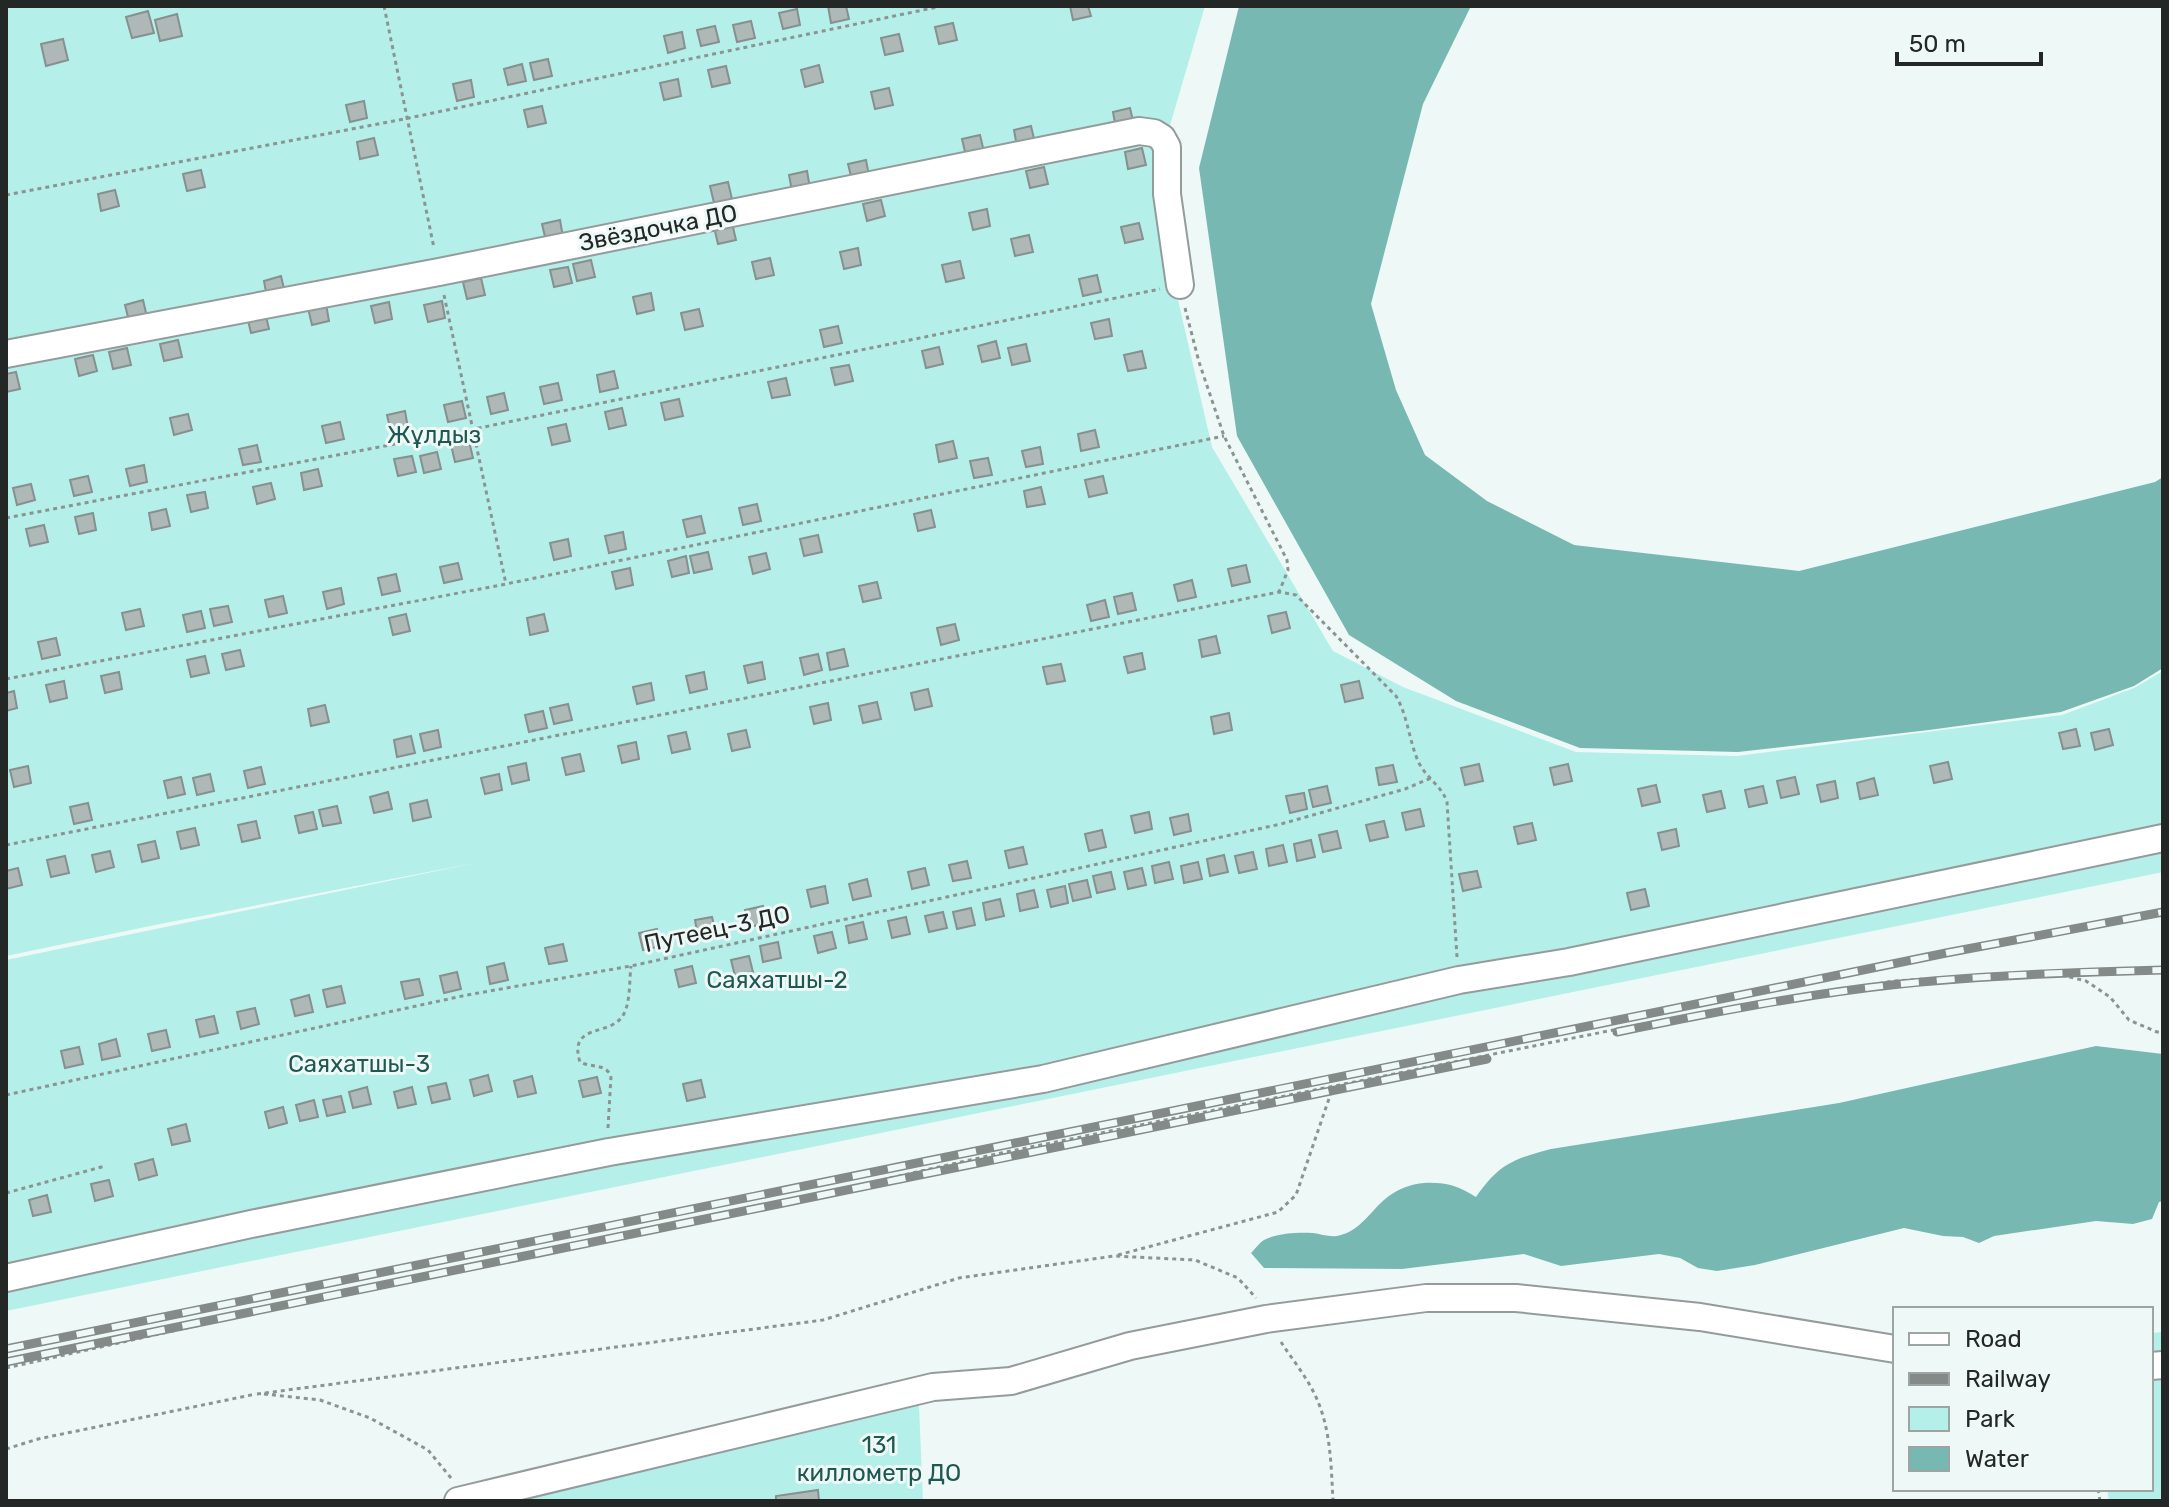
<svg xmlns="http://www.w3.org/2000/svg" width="2169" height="1507" viewBox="0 0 2169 1507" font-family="Rubik,sans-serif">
<rect width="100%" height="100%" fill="#eef9f7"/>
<!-- green -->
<path fill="#b4f0e9" d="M6,6H1205L1152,187L1212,447L1333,651L1403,687L1576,752L1737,756L2062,715L2134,688L2163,671V872L6,1311V960L480,862L160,924L6,956Z
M2163,1332V1501H2109L2107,1489H2151V1333Z
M919,1405L923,1501H510Z"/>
<!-- water -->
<path fill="#77b9b2" d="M1239,6H1471L1423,104L1371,304L1396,390L1425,455L1487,501L1574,545L1799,571L2155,482L2163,477V668L2134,686L2061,712L1929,730L1738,752L1580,748L1456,701L1349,635L1237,436L1199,168Z
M2096,1046L2163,1054V1201L2159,1202L2152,1219L2133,1224L2096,1221L1994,1236L1979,1243L1963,1237L1943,1236L1904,1228L1755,1265L1717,1271L1698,1268L1680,1258L1659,1254L1561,1266L1524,1254L1402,1269L1264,1268L1251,1253C1255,1249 1259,1243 1264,1240C1277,1233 1298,1232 1313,1233C1320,1234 1329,1237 1337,1236C1373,1229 1374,1188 1424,1183C1446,1182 1458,1186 1476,1197C1499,1164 1513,1159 1551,1149L1839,1103Z"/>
<!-- building -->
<path fill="#aeb8b7" stroke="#86908e" stroke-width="2" d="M828,6H846L849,19L831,23Z
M1070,6H1088L1091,16L1073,20Z
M797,9L800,25L783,29L779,13Z
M148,11L154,33L132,38L126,17Z
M177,14L182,36L160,41L155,20Z
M751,21L755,38L737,42L733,25Z
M953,23L957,40L939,44L935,27Z
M715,26L719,42L701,46L697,30Z
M682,32L685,48L668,53L664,36Z
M899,34L903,51L885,55L881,38Z
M63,39L68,60L46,66L41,44Z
M548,59L552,76L534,80L530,63Z
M522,64L526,81L508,85L504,69Z
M819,65L823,82L805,87L801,70Z
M726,66L730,83L712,87L708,70Z
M678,79L681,96L664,100L660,83Z
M471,80L474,97L457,101L453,84Z
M889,88L893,105L875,109L871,92Z
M364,101L367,118L350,122L346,105Z
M542,106L546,123L528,127L524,110Z
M1130,108L1134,125L1116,129L1113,112Z
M1031,126L1035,143L1017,147L1014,130Z
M980,135L984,152L966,156L962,139Z
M374,138L378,155L360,159L357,142Z
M1142,148L1146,165L1128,169L1125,152Z
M866,160L869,176L852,180L848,164Z
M1044,167L1048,184L1030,188L1026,171Z
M201,170L205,187L187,191L183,174Z
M807,171L810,188L792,191L789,175Z
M728,182L732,199L714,203L710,186Z
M115,190L119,206L101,211L98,194Z
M881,200L885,216L867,221L863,204Z
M987,209L990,226L973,230L969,213Z
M560,220L563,237L546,241L542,224Z
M732,223L736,240L718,244L714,227Z
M1139,223L1143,239L1125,243L1121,227Z
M1029,235L1033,252L1015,256L1011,239Z
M858,248L861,265L844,269L840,252Z
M770,258L774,275L756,279L752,262Z
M591,260L595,277L577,281L573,264Z
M960,261L964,278L946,282L942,265Z
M568,267L572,283L554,287L550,270Z
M1097,275L1101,292L1083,296L1079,279Z
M281,276L285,293L267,298L264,281Z
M481,278L485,295L467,299L463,282Z
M651,293L654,310L637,314L633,297Z
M143,300L147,317L129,321L125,305Z
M442,301L445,318L428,322L424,305Z
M389,302L392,319L375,323L371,306Z
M326,304L329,321L312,325L308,308Z
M699,309L703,326L685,330L681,313Z
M265,312L269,329L251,333L247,316Z
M1109,319L1112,336L1095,339L1091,323Z
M838,326L842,343L824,347L820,330Z
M178,340L182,357L164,361L160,344Z
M996,341L1000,358L982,362L978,346Z
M1026,344L1030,361L1012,365L1008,348Z
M939,347L943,364L926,368L922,351Z
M127,348L131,365L113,369L109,352Z
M1142,351L1146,368L1128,371L1124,355Z
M93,355L97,371L79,376L75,359Z
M849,365L853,381L835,385L831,368Z
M614,371L618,388L600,392L597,375Z
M16,372L20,389L6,392V374Z
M786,378L790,395L772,398L768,382Z
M558,383L562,400L544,404L540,387Z
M504,393L508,410L491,414L487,397Z
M679,399L683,416L665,420L661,403Z
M462,401L466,418L448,422L444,405Z
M622,408L626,425L609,429L605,412Z
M405,411L408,428L391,432L387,415Z
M188,414L192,430L174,435L170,418Z
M340,422L344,439L326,443L322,426Z
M566,424L570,441L552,445L548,428Z
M1095,430L1099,447L1081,451L1078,434Z
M469,441L473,458L455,462L451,445Z
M953,441L957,458L939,462L936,445Z
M257,445L261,462L243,465L239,449Z
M1040,447L1043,464L1026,467L1022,451Z
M437,452L441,469L424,473L420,456Z
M412,456L416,472L398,476L394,459Z
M988,458L992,475L974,478L970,461Z
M144,465L147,482L130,486L126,469Z
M318,469L322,486L304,490L301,473Z
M88,476L92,492L74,496L70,480Z
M1103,476L1107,493L1089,497L1085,480Z
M271,483L275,499L257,504L253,487Z
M31,484L35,500L17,505L13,488Z
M1041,487L1045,504L1027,507L1024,491Z
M205,492L208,508L191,512L187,495Z
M757,504L761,521L743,525L739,508Z
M166,509L170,526L152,530L149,513Z
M931,510L935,527L918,531L914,514Z
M93,513L96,530L79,534L75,517Z
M701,516L705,533L687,537L683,520Z
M44,525L48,542L30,546L26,529Z
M623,532L626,549L609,553L605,536Z
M818,535L822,552L804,556L800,539Z
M568,539L571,556L554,560L550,543Z
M708,552L712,569L694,573L690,556Z
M766,553L770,569L753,574L749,557Z
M686,556L689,573L672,577L668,561Z
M458,563L462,579L444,583L440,567Z
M1246,565L1250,582L1232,586L1228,569Z
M630,568L633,585L616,589L612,572Z
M396,574L400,591L382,595L378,578Z
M1192,580L1196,597L1178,601L1174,585Z
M877,582L881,598L863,602L859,586Z
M341,588L344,604L327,609L323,592Z
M1132,593L1136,610L1118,614L1114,597Z
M283,596L287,613L269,617L265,600Z
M1105,600L1109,617L1091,621L1087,605Z
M228,606L232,622L214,626L210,609Z
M140,609L144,626L126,630L122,613Z
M201,611L205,628L187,632L183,615Z
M1286,612L1290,628L1272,633L1268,616Z
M406,614L410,631L393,635L389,618Z
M544,614L548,631L530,635L527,618Z
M955,624L959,640L941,645L937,628Z
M1216,636L1220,653L1202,657L1199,640Z
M56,638L60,655L42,659L38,642Z
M844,649L848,666L830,670L827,653Z
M240,650L244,666L226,670L222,654Z
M1142,653L1145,669L1128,673L1124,657Z
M818,654L822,670L804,675L800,658Z
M205,656L209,673L191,677L187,660Z
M762,662L765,679L748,683L744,666Z
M1061,664L1065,681L1047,684L1043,667Z
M119,672L122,689L105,693L101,676Z
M704,672L707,689L690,693L686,676Z
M64,681L67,698L50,702L46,685Z
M1359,681L1363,698L1345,702L1341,685Z
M651,683L654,700L637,704L633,687Z
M928,689L932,706L915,710L911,693Z
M14,691L17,708L6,711V693Z
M877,702L881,719L863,723L859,706Z
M828,703L831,720L814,724L810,707Z
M568,704L572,720L554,724L550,708Z
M325,705L329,722L311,726L308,709Z
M543,711L547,728L529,732L525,715Z
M1229,713L1232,730L1214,734L1211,717Z
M2076,729L2080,746L2063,749L2059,733Z
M2109,729L2113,745L2095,750L2091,733Z
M438,730L441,747L424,751L420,734Z
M746,730L750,747L732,751L728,734Z
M686,732L690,749L672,753L668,736Z
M411,736L415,753L397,757L394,740Z
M636,742L639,759L622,763L618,746Z
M580,754L584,771L566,775L562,758Z
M1948,762L1952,779L1934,783L1930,766Z
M526,763L529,780L512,784L508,767Z
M1479,764L1483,781L1465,785L1461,768Z
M1568,764L1572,781L1554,785L1550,768Z
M1393,765L1397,782L1379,785L1376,768Z
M28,766L31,783L14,787L10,770Z
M261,767L265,784L248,788L244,771Z
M210,774L214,791L197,795L193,778Z
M499,774L502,790L485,794L481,778Z
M181,777L185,794L168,798L164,781Z
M1795,777L1799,794L1781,798L1777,781Z
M1874,778L1878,795L1860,799L1857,783Z
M1835,781L1838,798L1821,802L1817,785Z
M1656,785L1660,802L1642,806L1638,789Z
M1327,786L1331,803L1313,807L1309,790Z
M1763,786L1767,803L1749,807L1745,790Z
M1721,791L1725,808L1707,812L1703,795Z
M388,792L392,809L374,813L370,797Z
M1304,793L1307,809L1290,813L1286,796Z
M427,800L431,817L413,821L410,804Z
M88,803L92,820L74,824L70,807Z
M337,806L341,823L323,826L319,810Z
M1420,809L1424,826L1406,830L1402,813Z
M313,812L317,829L299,833L295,816Z
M1149,812L1152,829L1135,833L1131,816Z
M1188,814L1191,831L1174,835L1170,818Z
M256,821L260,838L242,842L238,825Z
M1384,821L1388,837L1370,841L1366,825Z
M1532,823L1536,840L1518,844L1514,827Z
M195,828L199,845L181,849L177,832Z
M1676,829L1679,846L1662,850L1658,833Z
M1102,830L1106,847L1089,851L1085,834Z
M1337,831L1341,848L1323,852L1319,835Z
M1311,840L1315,857L1297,861L1294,844Z
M155,841L159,858L142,862L138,845Z
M1283,845L1287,862L1269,866L1266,849Z
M1023,847L1027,864L1009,868L1005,851Z
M110,851L114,867L96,872L92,855Z
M1253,852L1257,869L1239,873L1235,856Z
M1224,855L1228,872L1210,876L1207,859Z
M65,856L69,873L51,877L47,860Z
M967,861L971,878L953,881L949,865Z
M1169,862L1173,879L1155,883L1152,866Z
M1198,862L1202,879L1184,883L1181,866Z
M18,868L22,885L6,889V871Z
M925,868L929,885L912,889L908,872Z
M1142,868L1146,885L1128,889L1124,872Z
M1477,871L1481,887L1463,891L1459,874Z
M1111,872L1115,889L1097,893L1093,876Z
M867,879L871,896L853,900L849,884Z
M1087,880L1091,897L1073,901L1069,884Z
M825,886L828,903L811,907L807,890Z
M1065,886L1068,903L1051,907L1047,890Z
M1645,889L1649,906L1631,910L1627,893Z
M1034,890L1038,907L1020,911L1017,894Z
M1000,899L1004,916L986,920L983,903Z
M763,906L767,923L749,927L745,910Z
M971,908L975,925L957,929L953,912Z
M943,912L947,928L929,932L925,916Z
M712,917L716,933L698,937L695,920Z
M906,917L910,934L892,938L888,921Z
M863,922L867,939L849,943L846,926Z
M657,929L661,946L643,950L639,933Z
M832,932L836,948L818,953L814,936Z
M778,942L781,958L763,962L760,946Z
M563,944L567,961L549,964L545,948Z
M749,956L753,972L735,976L731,960Z
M504,963L508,980L490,984L487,967Z
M692,966L696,983L679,987L675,970Z
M457,972L461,989L444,993L440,976Z
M419,979L423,995L405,999L401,982Z
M341,986L345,1003L327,1007L323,990Z
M309,995L313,1012L295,1016L291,1000Z
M255,1008L259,1024L241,1029L237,1012Z
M214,1016L218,1033L200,1037L196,1020Z
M166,1030L170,1047L152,1051L148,1034Z
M116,1039L120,1056L102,1060L99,1044Z
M79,1047L83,1064L65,1068L61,1051Z
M488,1075L492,1091L474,1096L470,1080Z
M532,1076L536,1093L518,1097L514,1081Z
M597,1077L601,1093L583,1097L579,1081Z
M701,1080L705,1097L687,1101L683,1084Z
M446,1083L450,1099L432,1103L428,1087Z
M367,1087L371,1104L353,1108L349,1092Z
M412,1087L416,1104L398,1108L394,1092Z
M341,1096L345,1112L327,1116L323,1100Z
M314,1100L318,1117L300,1121L296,1105Z
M283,1107L287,1123L269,1128L265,1112Z
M186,1124L190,1141L172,1145L168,1129Z
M153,1159L157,1175L139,1180L135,1164Z
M109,1180L113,1196L95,1201L91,1184Z
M47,1195L51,1212L33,1216L29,1200Z
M818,1490L819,1501H776V1496Z"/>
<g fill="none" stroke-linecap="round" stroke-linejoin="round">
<!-- minor casing -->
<g stroke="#939c9b" stroke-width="30">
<path id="minor" d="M6,354L439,272L1139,131L1154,133L1162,138L1167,147V194L1180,285
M6,1278L256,1223L609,1152L1043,1079L1459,980L1569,962L2163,838
M2151,1366L2163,1365
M458,1501L933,1387L1011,1381L1130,1346L1266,1319L1426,1298H1516L1700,1317L1895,1349"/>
</g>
<!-- path -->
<path stroke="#8c9492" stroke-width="3" stroke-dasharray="4 4" stroke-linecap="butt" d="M384,6L434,248
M6,195L409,118L942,6
M444,295L506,584
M1185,308L1199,362L1224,436L1287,560L1288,570L1279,592
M6,518L474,429L1160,289
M6,679L506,584L1224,436
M6,845L1279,592L1296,595L1396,696C1408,717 1409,740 1418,761C1425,777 1442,786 1447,802L1457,957
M6,1095L467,995L631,966L1281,824L1405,789L1431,778
M608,1128L611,1076C605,1063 591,1068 580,1062C568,1024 608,1036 622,1017C631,1004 629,981 631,966
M6,1193L105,1166
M1118,1255L1278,1212L1296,1195L1333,1087
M1281,1342C1292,1359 1306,1376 1315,1395C1331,1428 1331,1465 1333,1501
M6,1368L384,1284L762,1207L1001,1153L1658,1021L1894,981L2045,971L2086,981L2110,997L2129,1020L2157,1032H2163
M257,1394L823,1320L959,1278L1114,1256L1195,1260L1238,1278L1256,1298
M264,1394L320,1400L370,1418L428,1450L451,1478
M6,1449L38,1439L256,1394
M2098,1489L2100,1501"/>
<!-- minor -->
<use href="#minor" stroke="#fff" stroke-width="26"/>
<!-- rail casing -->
<g stroke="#838a88" stroke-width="9">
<path id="rail" d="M1617,1032C1710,1013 1805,994 1900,984C1988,975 2075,972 2163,970
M6,1349L1946,953L2163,912
M6,1362L1487,1059"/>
</g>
<!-- rail -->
<use href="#rail" stroke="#eef9f7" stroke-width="6" stroke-dasharray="18" stroke-linecap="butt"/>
</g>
<g text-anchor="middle" stroke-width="6" stroke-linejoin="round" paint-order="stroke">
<!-- street labels -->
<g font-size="24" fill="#232726" stroke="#eef9f7">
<text transform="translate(658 228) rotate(-11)" y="8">Звёздочка ДО</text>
<text transform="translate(717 929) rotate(-12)" y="8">Путеец-3 ДО</text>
</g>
<!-- park labels -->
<g font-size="24" fill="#1f5853" stroke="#eef9f7">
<text x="434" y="443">Жұлдыз</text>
<text x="777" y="988">Саяхатшы-2</text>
<text x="359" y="1072">Саяхатшы-3</text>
<text x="879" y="1453">131<tspan x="879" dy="28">киллометр ДО</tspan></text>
</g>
</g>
<!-- border -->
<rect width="2169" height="1507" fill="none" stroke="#232726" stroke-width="16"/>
<!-- legend -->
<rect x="1893" y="1307" width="260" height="184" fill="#eef9f7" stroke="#9da5a3" stroke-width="2"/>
<rect x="1909" y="1333" width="40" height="12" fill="#ffffff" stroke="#9da5a3" stroke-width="2"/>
<text x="1965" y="1347" font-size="24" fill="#232726">Road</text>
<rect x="1909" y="1373" width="40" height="12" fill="#838a88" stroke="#9da5a3" stroke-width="2"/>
<text x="1965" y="1387" font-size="24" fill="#232726">Railway</text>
<rect x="1909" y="1407" width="40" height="24" fill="#b4f0e9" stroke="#9da5a3" stroke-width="2"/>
<text x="1965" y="1427" font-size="24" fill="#232726">Park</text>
<rect x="1909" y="1447" width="40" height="24" fill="#77b9b2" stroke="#9da5a3" stroke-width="2"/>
<text x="1965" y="1467" font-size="24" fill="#232726">Water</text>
<!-- scale -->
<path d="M1897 52v12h144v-12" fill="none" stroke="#232726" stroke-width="4"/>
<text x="1909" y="52" font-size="24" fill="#232726" stroke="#eef9f7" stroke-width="6" paint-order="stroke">50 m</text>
</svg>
